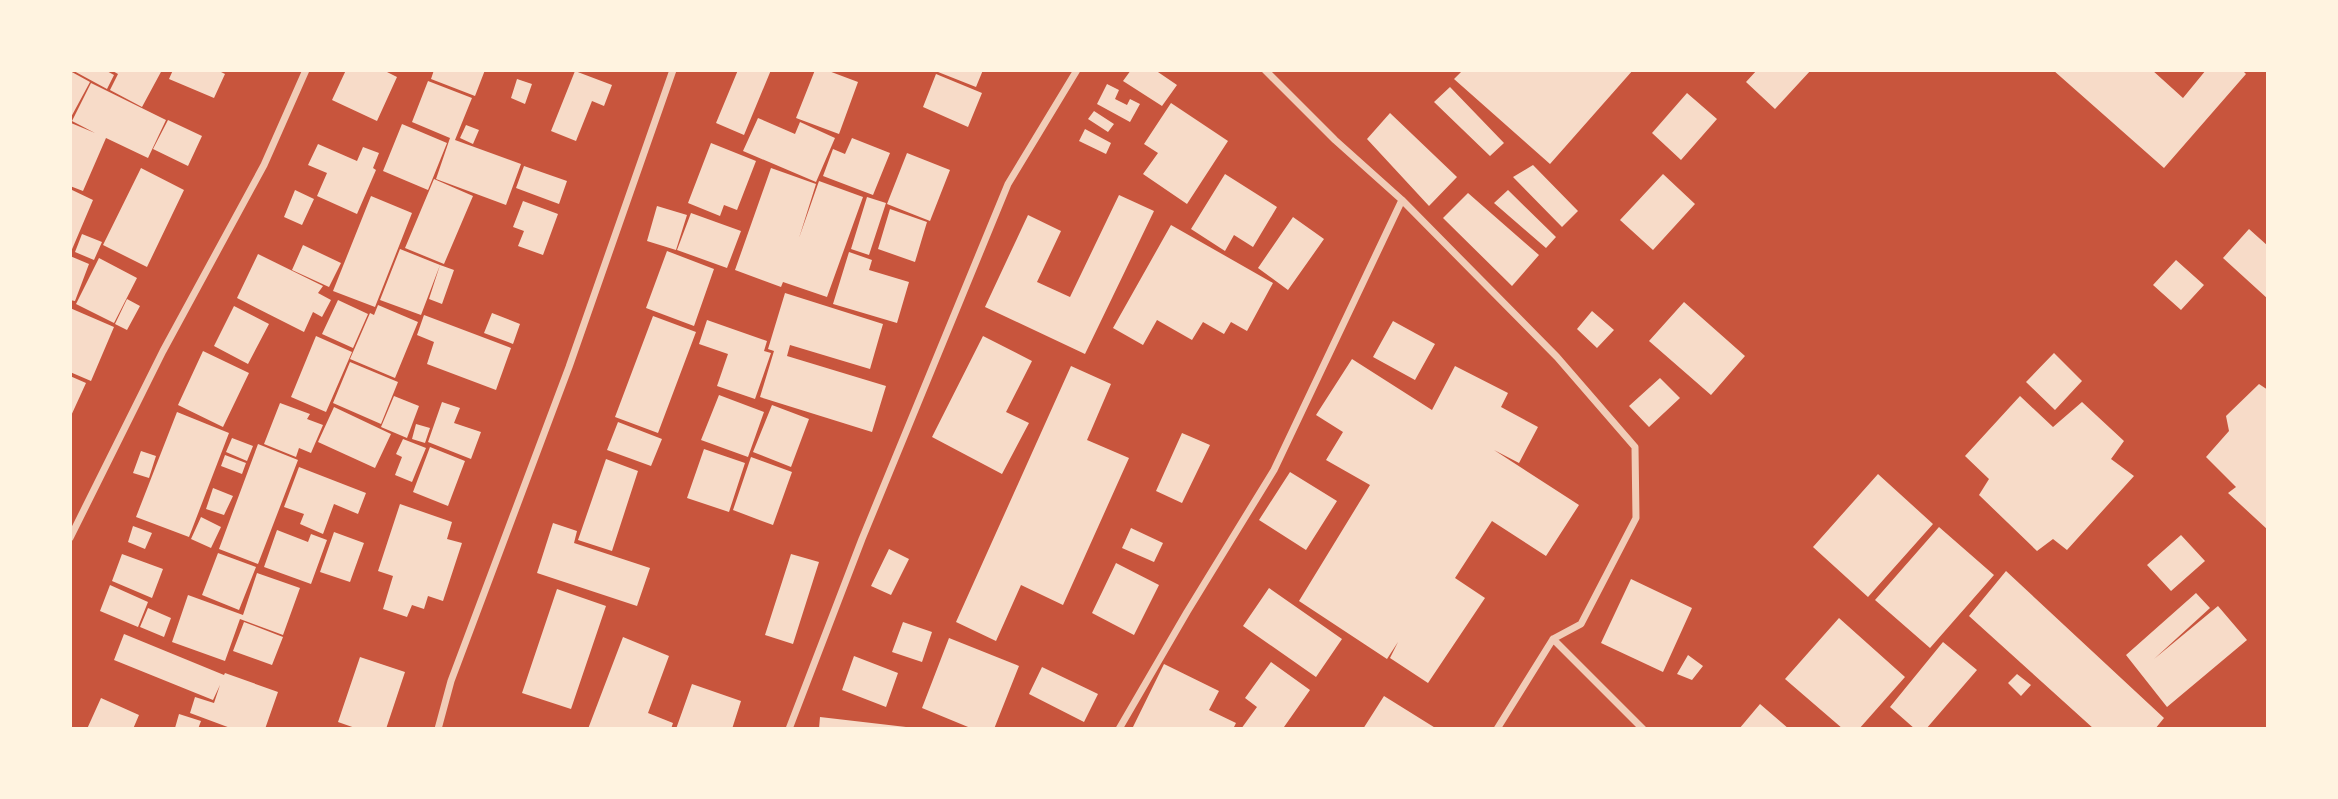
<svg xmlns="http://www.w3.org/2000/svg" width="2338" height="799" viewBox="0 0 2338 799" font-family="'PT Sans Narrow',sans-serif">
<rect width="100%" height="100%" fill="#c8553d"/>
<!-- building -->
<path fill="#f7dbc8" d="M72,70H105L114,75L107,89Z
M111,70H162L142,107L110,90L118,74Z
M173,70H217L225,74L214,98L169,79Z
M346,70H383L397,77L377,121L332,100Z
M434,70H485L475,96L431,79Z
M738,70H771L744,135L716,123Z
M815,70H826L858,82L839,134L796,118Z
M933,70H983L976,87Z
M1131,70H1155L1177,85L1162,106L1123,81Z
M1463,70H1633L1550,164L1454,79Z
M1757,70H1811L1775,109L1746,82Z
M2053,70H2152L2183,98L2206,70H2242L2246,74L2164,168Z
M70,71L90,82L70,119Z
M575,71L612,85L604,106L592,101L576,141L551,131Z
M936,74L982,93L968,127L923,107Z
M517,79L532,84L525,104L511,98Z
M428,81L472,98L455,140L521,164L506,205L436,179L450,138L412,122Z
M91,83L166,120L148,158L106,138L83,191L70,186V126L71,123L95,133L72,121Z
M1107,84L1119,90L1115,99L1127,105L1130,99L1140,104L1130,122L1097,104Z
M1450,87L1504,143L1490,156L1434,102Z
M1687,93L1717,119L1681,160L1652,133Z
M1171,103L1228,141L1187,204L1143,174L1158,153L1144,144Z
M1094,111L1114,124L1108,132L1088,119Z
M1390,113L1457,177L1429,206L1367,139Z
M758,118L795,134L800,122L835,138L816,182L743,151Z
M168,120L202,136L188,166L153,149Z
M402,124L447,143L428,190L383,171Z
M466,125L479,130L473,144L460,138Z
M1085,129L1111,143L1106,154L1079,141Z
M852,138L890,153L873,195L823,176L833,149L845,154Z
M711,143L756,161L737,210L724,205L720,216L688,203Z
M318,144L357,161L363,147L379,153L373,168L376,170L357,214L317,196L327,173L308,165Z
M907,153L950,170L930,221L887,204Z
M1533,165L1578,211L1562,227L1513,177Z
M524,166L567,181L559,204L516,188Z
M141,168L184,190L147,267L103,245Z
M771,168L816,184L799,238L819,181L863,197L827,297L783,282L781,287L735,270Z
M1225,174L1277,207L1253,247L1234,235L1225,251L1191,229Z
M1663,174L1695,204L1653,250L1620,220Z
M434,179L473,196L444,264L405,248Z
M70,189L93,200L70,254Z
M295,190L314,199L302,225L284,217Z
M1508,190L1556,237L1546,248L1494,203Z
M1468,193L1539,255L1512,286L1443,218Z
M1119,195L1154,211L1085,354L985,307L1028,215L1061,231L1037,282L1070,297Z
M371,196L412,213L375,307L333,291Z
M867,197L886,203L869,255L851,249Z
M523,201L558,214L543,255L518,246L524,231L513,227Z
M657,206L687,215L676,250L647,241Z
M890,209L927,222L915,262L878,249Z
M691,213L741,231L727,268L677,250Z
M1293,217L1324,239L1288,290L1258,268Z
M1171,225L1273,283L1247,331L1231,322L1224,334L1203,322L1192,340L1157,320L1143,345L1113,328Z
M2249,229L2268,246V299L2223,258Z
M82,234L102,242L94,260L75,252Z
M303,245L341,263L329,287L292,270Z
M400,249L440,265L421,315L380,300Z
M667,251L714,269L694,326L646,308Z
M849,252L872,260L869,270L909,282L897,323L833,304Z
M258,254L323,286L318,293L331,300L322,317L313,312L304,332L237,298Z
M70,256L89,264L75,301L70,300Z
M99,258L137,278L114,323L76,304Z
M2176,260L2204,285L2181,310L2153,285Z
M440,265L454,270L442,304L429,299Z
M785,293L883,324L870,369L790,345L787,356L886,386L872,432L760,397L774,351L768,349Z
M127,299L140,306L127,330L115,324Z
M338,300L368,314L353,348L322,334Z
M1684,302L1745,356L1711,395L1649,341Z
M378,305L418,322L395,378L350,359L370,313L374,315Z
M234,306L269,324L248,364L214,346Z
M70,308L114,327L91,381L70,372Z
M1592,311L1614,330L1597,348L1577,329Z
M492,313L520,324L513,344L484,333Z
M424,315L511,348L496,390L427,364L434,342L417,335Z
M653,316L696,332L658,433L615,417Z
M707,320L767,341L764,351L771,353L755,399L717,386L728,354L699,344Z
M1393,321L1435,344L1415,380L1373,357Z
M316,336L352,352L326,412L291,397Z
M983,336L1032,361L1006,412L1029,423L1002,474L932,437Z
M203,351L249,373L223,427L178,405Z
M2054,353L2082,381L2055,410L2026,382Z
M1352,359L1432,410L1455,366L1508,393L1501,407L1538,427L1519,463L1494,450L1579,505L1546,556L1492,521L1455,578L1485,598L1428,683L1390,658L1398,642L1387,659L1299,601L1370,485L1326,460L1343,432L1316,415Z
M350,362L398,382L381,424L333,403Z
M1071,366L1111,384L1087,440L1129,458L1063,605L1021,585L996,641L956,622Z
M70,376L86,383L70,418Z
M1660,378L1680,398L1649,427L1629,406Z
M2259,384L2268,390V530L2228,493L2236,487L2206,457L2229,431L2226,416Z
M719,395L764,412L748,457L701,440Z
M394,396L419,406L407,438L381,427Z
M2020,396L2053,427L2082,402L2124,441L2111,459L2134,476L2067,550L2053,539L2037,551L1979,495L1989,479L1965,456Z
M442,402L460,408L454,423L481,432L471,459L428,442Z
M280,403L310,414L307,419L323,425L311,453L299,448L296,457L264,444Z
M772,405L809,419L791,467L753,452Z
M334,407L391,434L375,468L318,442Z
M177,412L229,433L189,537L136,517Z
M618,422L662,439L651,466L607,450Z
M416,424L430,428L425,443L412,439Z
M1182,433L1210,445L1182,503L1156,491Z
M232,438L253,446L247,461L226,452Z
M403,439L426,448L412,482L395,475L402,457L396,454Z
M258,444L298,460L258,564L219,549Z
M430,447L465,461L448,506L413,492Z
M704,449L745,463L729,512L687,498Z
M141,451L156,456L149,478L133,473Z
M225,455L246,463L242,474L221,466Z
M751,457L792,472L773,525L733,510Z
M606,459L638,471L612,551L578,540Z
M299,467L366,493L358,514L334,504L323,534L300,524L304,514L284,507Z
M1290,472L1337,501L1306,550L1259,520Z
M1878,474L1933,524L1868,597L1813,547Z
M213,488L233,496L224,515L206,509Z
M400,504L452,522L447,539L462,543L443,601L428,596L424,609L412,605L407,617L383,609L393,576L378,571Z
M201,517L221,527L211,548L191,539Z
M553,523L577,531L574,543L650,568L637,606L537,573Z
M133,526L152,533L145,549L128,542Z
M1939,527L1994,575L1930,648L1875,600Z
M1131,528L1163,543L1154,562L1122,548Z
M277,530L308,542L311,534L327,540L311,584L264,567Z
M334,532L364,543L350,582L320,572Z
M2181,535L2205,561L2171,591L2147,565Z
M889,549L909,559L891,595L871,586Z
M218,553L256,567L239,610L202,595Z
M122,554L163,569L152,598L112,581Z
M791,554L819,562L793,644L765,635Z
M1116,563L1159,585L1134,635L1092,613Z
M2006,571L2164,718L2155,729H2094L1969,616Z
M257,573L300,588L283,635L240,619L225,661L172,642L188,595L243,615Z
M1631,579L1692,608L1663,672L1601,643Z
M110,585L148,602L138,627L100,611Z
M1269,588L1342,639L1316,677L1243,626Z
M557,589L606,606L571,709L522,693Z
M2196,593L2210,608L2154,659L2218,606L2247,640L2167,707L2126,655Z
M148,608L171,618L164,637L140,627Z
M1839,618L1905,677L1859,729H1843L1785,679Z
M244,622L283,637L272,665L233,651Z
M903,622L932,632L922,662L892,652Z
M124,634L224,675L225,673L278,692L265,729H233L190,713L195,697L214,703L220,685L213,700L114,660Z
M623,637L669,656L648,713L673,723L671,729H588Z
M949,638L1019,666L994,729H973L922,708Z
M1943,642L1977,670L1926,729H1915L1890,707Z
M1688,655L1703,666L1692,680L1677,674Z
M854,656L898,673L886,707L842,690Z
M360,657L405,672L386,729H358L338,722Z
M1271,662L1310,690L1284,727L1287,729H1241L1257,707L1245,698Z
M1164,664L1219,691L1209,710L1236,723L1233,729H1132Z
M1042,667L1098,694L1084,722L1029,694Z
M2017,674L2031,685L2021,696L2008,683Z
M692,684L741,701L732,729H676Z
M1384,696L1437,729H1363Z
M101,698L139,715L133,729H87Z
M1760,704L1789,729H1739Z
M179,714L201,721L198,729L175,728Z
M820,717L906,727V729H819Z"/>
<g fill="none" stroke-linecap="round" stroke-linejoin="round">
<!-- minor -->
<path stroke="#f1ccb7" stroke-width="7" d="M1265,70L1335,140L1402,200L1557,357L1635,447L1636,518L1581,624L1553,639L1497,729
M70,538L163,351L264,165L306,70
M1553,639L1643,729
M438,729L451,681L569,367L673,70
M789,729L862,539L1008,184L1077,70
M1119,729L1187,612L1274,470L1402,200"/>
</g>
<!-- border -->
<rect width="2338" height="799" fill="none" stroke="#fff3e0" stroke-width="144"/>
</svg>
